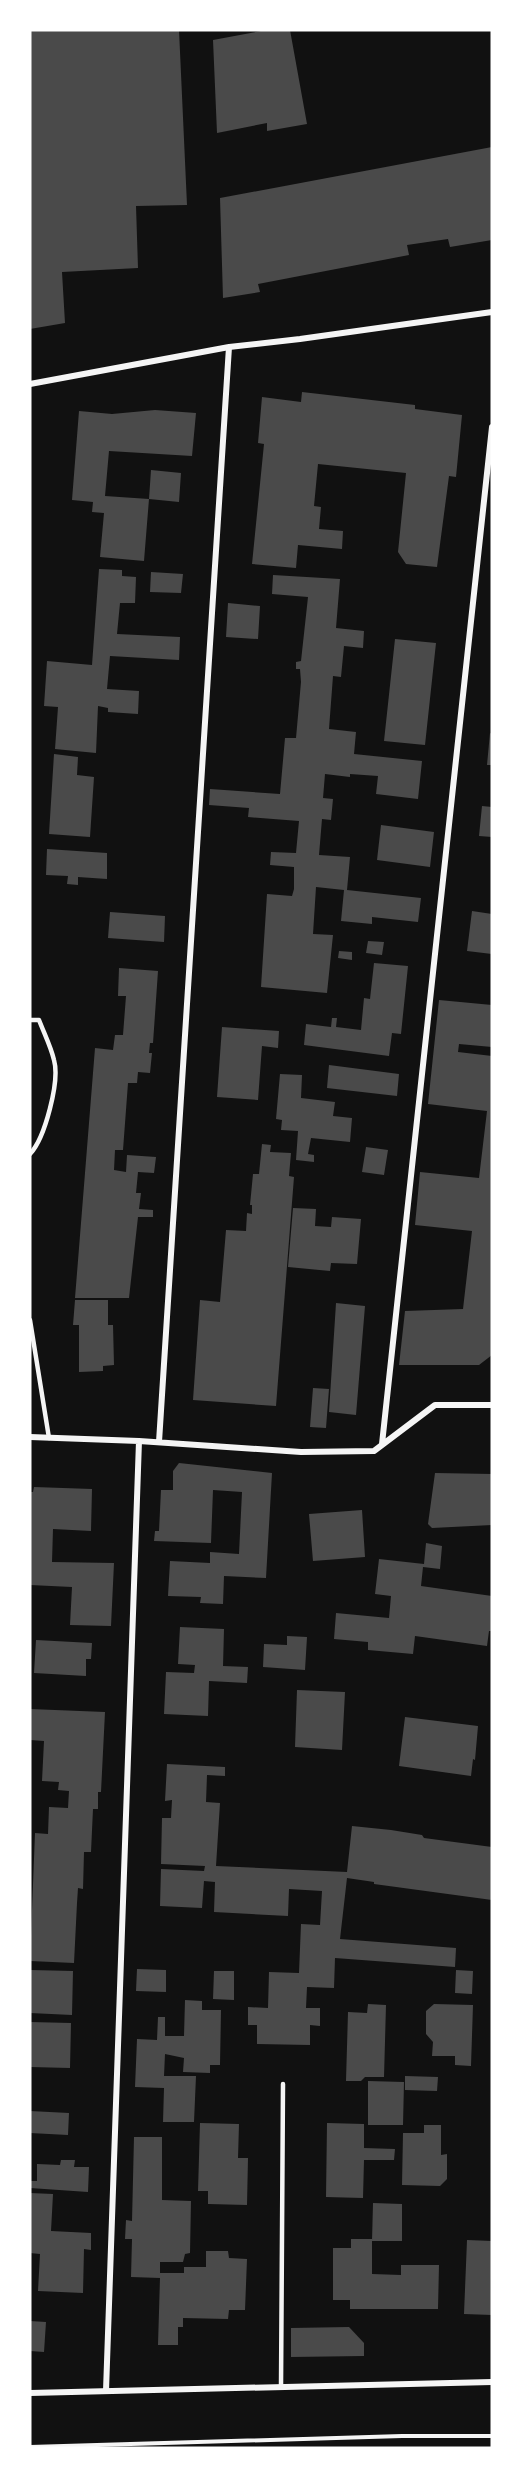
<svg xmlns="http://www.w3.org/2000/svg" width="522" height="2478" viewBox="0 0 522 2478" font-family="Mulish,sans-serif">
<rect width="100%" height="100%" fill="#111"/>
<!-- building -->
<path fill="#4a4a4a" d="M30,30H179L187,205L136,206L138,268L62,272L65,323L30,329Z
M266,30H290L307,124L267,131V123L217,133L213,40Z
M492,147V240L450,247L448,239L407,245L409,255L258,284L260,292L223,298L220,198Z
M302,392L415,405V409L462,415L456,477L449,476L437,567L406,564L398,552L406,473L318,464L314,506L321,507L319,529L343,531L342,549L298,545L296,568L252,564L264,444L258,443L262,397L301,402Z
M155,410L196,413L192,456L109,451L105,496L149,499L151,470L181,473L179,502L149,499L144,561L100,557L104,513L92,512L93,502L72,500L79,411L112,414Z
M99,569L122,570V576L136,577L135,603H120L117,634L180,637L179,660L110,656L107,689L139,691L138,714L108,712V708L98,706L96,753L55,749L58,707L44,706L47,661L92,665Z
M151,572L183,574L181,593L150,592Z
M273,575L340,579L336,628L364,631L363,648L344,646L341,677L333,676L329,729L356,732L354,754L422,761L418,799L376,794L378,776L350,774V777L325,774L323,798L333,799L331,820L322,819L319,855L350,857L347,890L421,898L418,922L372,917V924L341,921L344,890L316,887L313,934L333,935L327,993L261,987L267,894L292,896L294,889V867L270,865L271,852L296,853L299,821L248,817L249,808L209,805L210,789L280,794L285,738H296L301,682L300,669H296V662L301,661L308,597L272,594Z
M228,603L260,606L258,639L226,637Z
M395,639L436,643L425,745L384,741Z
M490,733L492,734V765H487Z
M54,754L78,757L77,775L94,777L90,837L49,834Z
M482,806L492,807V837L479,836Z
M381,825L434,832L430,867L377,860Z
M47,849L107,853V879L78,877V885L67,884L68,876L46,875Z
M472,911L492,914V954L467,951Z
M110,912L165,916L164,942L108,938Z
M368,941L384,942L382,955L366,953Z
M339,951L352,952V960L338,958Z
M374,963L408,966L401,1034L392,1033L389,1056L304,1045L306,1024L331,1027L332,1018H337L336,1027L361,1030L364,998L370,999Z
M119,968L158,971L153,1043H150L149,1053H152L150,1073L138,1072L137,1083H128L123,1150H115L114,1170L126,1172L127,1155L156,1157L154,1173L138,1172L136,1193H141L139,1209L153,1210V1217H138L129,1298H75L95,1048L113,1050L115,1035H123L126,996H118Z
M439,1000L492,1005V1047L459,1044L458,1052L492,1056V1355L479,1365H399L405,1311L463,1309L472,1231L415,1225L420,1172L479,1178L487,1111L428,1104Z
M222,1027L279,1031L278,1048L262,1046L258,1100L217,1097Z
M329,1065L399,1074L397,1096L327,1088Z
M280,1074L302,1075L301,1098L335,1102L333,1116L352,1118L350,1142L311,1138L308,1154L314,1155V1162L296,1160L298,1131L281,1130L282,1120L276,1119Z
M262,1144L271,1145L270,1152L291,1153L289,1176L294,1177L276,1406L193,1400L200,1300L220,1302L226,1230L246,1231L247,1213L252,1214V1205H250L253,1174H259Z
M366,1147L388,1150L384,1175L362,1172Z
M293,1208L316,1209L315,1226L331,1227L332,1217L361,1219L357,1264L331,1263L330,1271L288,1267Z
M75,1300H108V1325H113L114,1365L103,1366V1371L79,1372V1325H73Z
M336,1303L365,1306L356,1415L329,1412Z
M313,1388L329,1389L326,1428L310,1427Z
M179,1463L272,1473L266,1578L224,1576L223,1604L200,1603L201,1597L168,1596L170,1561L210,1563V1552L239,1554L242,1492L213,1490L211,1543L154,1541L155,1531H159L161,1490H173V1471Z
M435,1473L492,1474V1525L432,1528L428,1524Z
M34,1487L92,1489L91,1531L53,1529L52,1562L114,1563L111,1626L70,1625L72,1587L30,1585V1492H33Z
M362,1510L365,1557L313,1561L309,1514Z
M426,1543L442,1546L440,1569L423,1567L421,1586L492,1596L491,1631H489L487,1646L415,1636L413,1654L368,1650V1642L334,1639L336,1613L389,1618L391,1596L375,1594L379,1559L424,1564Z
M180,1627L224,1629L223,1666L248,1667L247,1683L209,1681L208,1716L164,1714L166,1672L194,1673L195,1665L178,1664Z
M287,1636L307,1637L305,1670L263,1667L264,1644L287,1645Z
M36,1640L92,1643L91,1659H86V1676L34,1673Z
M297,1690L345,1692L342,1750L295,1747Z
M30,1709L105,1712L101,1792H98V1809H93L91,1852H84L83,1889L78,1888L77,1903L74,1963L30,1961L35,1833L48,1834L49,1807L68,1808L69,1791L58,1790L59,1782L42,1781L44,1741L30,1740Z
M405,1717L478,1726L475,1760L473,1759L471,1776L399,1766Z
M167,1764L225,1767V1776L207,1775L206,1802L220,1803L216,1866L347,1872L352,1826L391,1830L422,1835L424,1838L492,1847V1900L374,1884V1882L347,1878L340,1939L456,1948L455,1967L335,1958L334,1988L307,1987L306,2008H320V2026L310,2025V2045L257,2044V2025H248V2007L268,2008L269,1972L299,1973L301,1924L320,1925L322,1891L289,1889L288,1916L214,1912L215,1882L204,1881L202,1908L160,1906L161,1869L204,1871L205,1866L161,1864L162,1818H171L172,1800L165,1801Z
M137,1969L166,1970V1992L136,1991Z
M30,1970L73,1971L72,2015L30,2013Z
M456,1970L473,1971L472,1994L455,1993Z
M214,1971H234V2000L213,1999Z
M185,2000L202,2001V2010H221L220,2065H210V2073L183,2072L184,2058L165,2054L164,2076H196L194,2122H163L164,2088L135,2087L137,2039L157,2040L158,2017H165V2036H184Z
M368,2004L386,2005L384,2077H365L361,2081H346L348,2012L367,2013Z
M434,2004L473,2005L471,2066L455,2065V2056H432L433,2042L426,2034V2011Z
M30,2022L71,2023L70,2068L30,2067Z
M405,2076L438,2077L437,2091L405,2090Z
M368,2081L404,2082L403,2125H368Z
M30,2111L69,2113L68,2135L30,2133Z
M200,2123L239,2124L238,2158H248L247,2205L208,2204V2191H198Z
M327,2123L364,2124V2148L395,2149L394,2160H364L363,2198L326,2197Z
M424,2125H441V2155L447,2154V2179L440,2186L402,2185L403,2133H424Z
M134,2137H162V2200L191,2201L190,2253L185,2254L183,2262H160V2273H184V2267H206V2251H228L229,2258L247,2259L245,2310H229L228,2319L183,2318V2327H178V2345H158L160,2278L131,2277L132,2239H125L126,2220L132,2221Z
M61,2160H75L74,2167H89L88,2192L30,2188V2181H37V2164L60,2165Z
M30,2193L53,2194L51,2231L91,2233V2250L84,2249L83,2293L38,2291L40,2254L30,2253Z
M373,2203L402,2204V2241H372Z
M351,2239H372V2274L401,2275V2265H439L438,2309H350V2300H333V2248H351Z
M467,2240L492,2241V2315L464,2314Z
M30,2321L46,2322L44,2352L30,2351Z
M349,2327L364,2343V2356L291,2357V2328Z"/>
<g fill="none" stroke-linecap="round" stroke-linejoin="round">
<!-- path -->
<path stroke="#f5f5f5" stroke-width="4" d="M30,2447L402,2436H492"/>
<!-- service -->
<path stroke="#f5f5f5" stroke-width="4.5" d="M30,1020H39C44,1033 51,1047 54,1060C60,1081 45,1138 30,1154
M30,1320L49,1438
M281,2387L283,2084"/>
<!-- minor -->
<path stroke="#f5f5f5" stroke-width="6" d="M30,384L229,347L300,339L492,312
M30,1437L139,1441L301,1452L374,1451L435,1405H492
M159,1442L229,347
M382,1444L492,427
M106,2391L139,1441
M30,2393L492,2382"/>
</g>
<!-- border -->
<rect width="522" height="2478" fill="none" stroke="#ffffff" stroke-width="63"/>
</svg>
